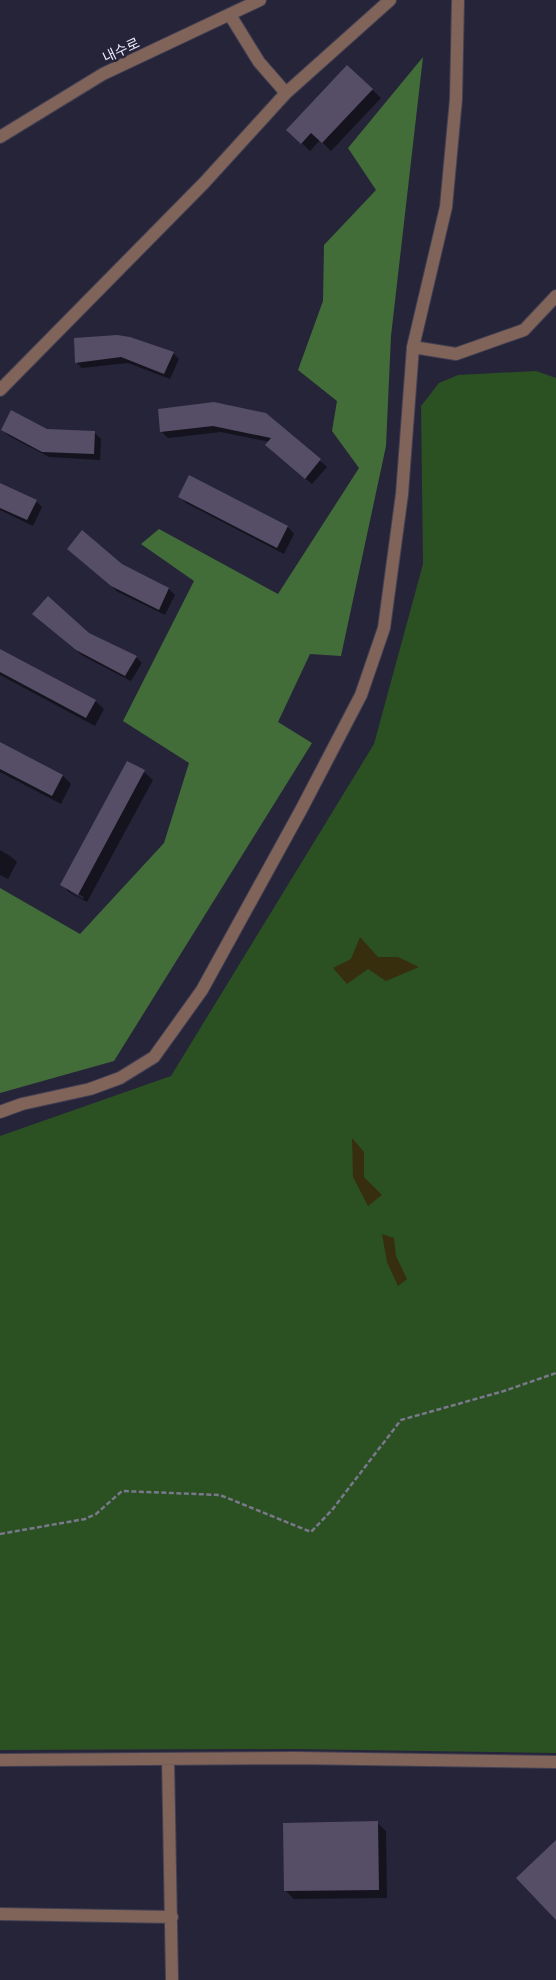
<svg xmlns="http://www.w3.org/2000/svg" width="556" height="1980" viewBox="0 0 556 1980" font-family="Poppins,'Noto Sans KR',sans-serif">
  <style>
    .green { fill: #2b5123 }
    .forest { fill: #426d39 }
    .sand { fill: #362e0d }
    .shadow { fill: #0007; fill-rule: evenodd }
    .building { fill: #564e66 }
    .lines { fill: none; stroke-linecap: round; stroke-linejoin: round }
    .minor-casing { stroke: #424054; stroke-width: 14 }
    .path { stroke: #7a788b; stroke-width: 2.5; stroke-dasharray: 5 2.5; stroke-linecap: butt }
    .minor { stroke: #806359; stroke-width: 12 }
    .labels { text-anchor: middle; dominant-baseline: central; stroke-width: 5; stroke-linejoin: round; paint-order: stroke }
    .street-label { font-size: 14px; fill: #eeedfc; stroke: #262439 }
  </style>
  <rect width="100%" height="100%" fill="#262439"/>
  <path class="green" d="M 536,371 L 556,378 L 556,1753 L 292,1749 L 0,1750 L 0,1136 L 171,1076 L 374,744 L 423,564 L 421,406 L 439,383 L 458,375 Z"/>
  <path class="forest" d="M 423,57 L 391,336 L 386,446 L 341,656 L 310,654 L 278,722 L 312,743 L 114,1061 L 0,1093 L 0,888 L 80,934 L 164,843 L 189,763 L 123,721 L 194,581 L 141,544 L 159,529 L 278,594 L 359,468 L 332,431 L 337,401 L 298,370 L 323,301 L 324,245 L 376,190 L 348,148 Z"/>
  <path class="sand" d="M 360,937 L 378,957 L 398,957 L 419,967 L 386,981 L 368,969 L 347,984 L 333,968 L 351,959 Z
    M 352,1138 L 364,1152 L 364,1177 L 382,1195 L 368,1206 L 353,1177 Z
    M 382,1234 L 394,1238 L 396,1256 L 407,1279 L 398,1286 L 387,1262 Z"/>
  <path class="shadow" d="M 348,67 L 381,98 L 331,151 L 320,140 L 310,151 L 288,130 Z
    M 75,339 L 173,353 L 179,359 L 170,379 L 128,363 L 82,368 L 76,362 Z
    M 266,414 L 327,467 L 312,484 L 273,452 L 270,442 L 221,432 L 168,438 L 162,432 Z
    M 2,429 L 94,432 L 101,439 L 100,460 L 49,457 L 9,436 Z
    M 190,476 L 288,527 L 294,534 L 284,554 L 186,503 L 180,497 Z
    M 0,484 L 36,501 L 42,507 L 33,526 L 0,510 Z
    M 75,555 L 122,565 L 169,589 L 175,595 L 165,615 L 118,592 Z
    M 40,620 L 88,634 L 136,657 L 142,663 L 131,681 L 83,656 Z
    M 0,650 L 95,701 L 104,709 L 95,726 L 0,675 Z
    M 0,743 L 63,776 L 71,784 L 61,804 L 0,772 Z
    M 127,762 L 144,772 L 153,780 L 87,902 L 70,893 L 62,885 ZM 70,889 L 84,897 L 83,899 L 70,892 Z
    M 0,850 L 10,856 L 17,862 L 8,879 L 0,875 Z
    M 377,1823 L 386,1831 L 387,1898 L 294,1899 L 286,1891 Z"/>
  <path class="building" d="M 347,65 L 373,89 L 322,143 L 311,133 L 301,144 L 286,130 Z
    M 117,335 L 130,337 L 174,352 L 164,374 L 121,357 L 75,363 L 74,338 Z
    M 214,402 L 266,413 L 321,459 L 305,479 L 265,445 L 271,438 L 213,426 L 160,432 L 158,409 Z
    M 11,410 L 47,429 L 95,431 L 94,454 L 42,452 L 1,430 Z
    M 189,475 L 288,526 L 277,548 L 178,497 Z
    M 0,483 L 37,500 L 27,520 L 0,508 Z
    M 82,530 L 122,564 L 169,588 L 159,610 L 111,586 L 67,549 Z
    M 48,596 L 89,633 L 137,656 L 125,676 L 76,650 L 32,614 Z
    M 0,649 L 96,700 L 86,718 L 0,672 Z
    M 0,742 L 63,775 L 52,796 L 0,769 Z
    M 127,761 L 145,770 L 78,895 L 60,885 Z
    M 378,1821 L 379,1890 L 284,1891 L 283,1823 Z
    M 556,1840 L 556,1920 L 516,1878 Z"/>
  <g class="lines">
    <g class="minor-casing">
      <path id="minor" d="M 230,15 L 259,62 L 286,93
        M 0,137 L 103,74 L 260,0
        M 413,347 L 446,207 L 456,99 L 458,0
        M 0,390 L 204,183 L 286,93 L 390,0
        M 0,1112 L 22,1104 L 90,1089 L 120,1078 L 154,1057 L 202,990 L 301,810 L 361,695 L 384,628 L 402,494 L 413,347 L 456,354 L 524,330 L 556,296
        M 168,1759 L 172,1980
        M 0,1760 L 296,1758 L 556,1762
        M 0,1914 L 172,1917"/>
    </g>
    <path class="path" d="M 0,1534 L 85,1519 L 96,1514 L 122,1491 L 220,1495 L 311,1532 L 332,1510 L 401,1420 L 504,1391 L 556,1373"/>
    <use href="#minor" class="minor"/>
  </g>
  <g class="labels">
    <g class="street-label">
      <text transform="translate(121 50) rotate(-25)">내수로</text>
    </g>
  </g>
</svg>
